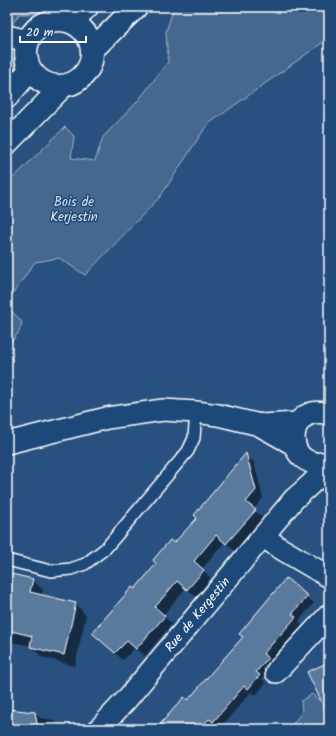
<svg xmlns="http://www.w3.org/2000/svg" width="336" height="736" viewBox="0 0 336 736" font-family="Kalam,sans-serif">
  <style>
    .green { fill: #446890; stroke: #a2b4c8 }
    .shadow { fill: #0007 }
    .building { fill: #5a7a9d; stroke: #fff }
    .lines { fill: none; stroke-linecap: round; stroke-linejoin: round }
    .lane-casing { stroke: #fff; stroke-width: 14 }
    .street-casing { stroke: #fff; stroke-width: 24 }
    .secondary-casing { stroke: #fff; stroke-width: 25 }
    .primary-casing { stroke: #fff; stroke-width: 25 }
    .lane { stroke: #1f4a7a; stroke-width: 11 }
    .street { stroke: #1f4a7a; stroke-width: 21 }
    .secondary { stroke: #1f4a7a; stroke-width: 22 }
    .primary { stroke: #1f4a7a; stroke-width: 22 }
    .labels { text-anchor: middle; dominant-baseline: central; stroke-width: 3; stroke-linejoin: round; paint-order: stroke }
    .park-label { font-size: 13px; fill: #dae1e9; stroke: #1f4a7a }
    .street-label { font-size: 13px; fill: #fff; stroke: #1f4a7a }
  </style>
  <rect width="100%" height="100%" fill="#28517f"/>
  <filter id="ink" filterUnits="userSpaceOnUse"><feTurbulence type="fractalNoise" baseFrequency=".025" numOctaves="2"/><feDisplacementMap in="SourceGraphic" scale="8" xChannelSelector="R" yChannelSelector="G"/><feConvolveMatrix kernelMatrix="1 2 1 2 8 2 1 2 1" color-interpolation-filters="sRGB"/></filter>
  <g filter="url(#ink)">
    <path class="green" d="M 7,7 L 66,7 L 59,14 L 19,14 L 7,33 Z
      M 174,7 L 329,7 L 329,38 L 207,125 L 160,197 L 85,275 L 59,258 L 35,262 L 7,302 L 7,184 L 65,127 L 74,136 L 71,158 L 95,161 L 103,137 L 137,102 L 168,62 L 166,32 Z
      M 7,52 L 14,60 L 15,79 L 7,90 Z
      M 7,306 L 22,322 L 19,332 L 7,347 Z
      M 312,694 L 323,704 L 327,729 L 289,729 L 302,712 L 301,701 Z"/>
    <path class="shadow" d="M 246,455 L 254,462 L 263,498 L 254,509 L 263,519 L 235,551 L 225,542 L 202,569 L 211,578 L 196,597 L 186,588 L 163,615 L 172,624 L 145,656 L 135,648 L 123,660 L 93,633 L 135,590 L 174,544 L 198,518 Z
      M 7,574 L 33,580 L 43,590 L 42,596 L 76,604 L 86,615 L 75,666 L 42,657 L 31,646 L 7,641 Z
      M 307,597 L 314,603 L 299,621 L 302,625 L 270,661 L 274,665 L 262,679 L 266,683 L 256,695 L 251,692 L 220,728 L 216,725 L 213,729 L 157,729 Z
      M 7,710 L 35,713 L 40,718 L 53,720 L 60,727 L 60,729 L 7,729 Z"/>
    <path class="building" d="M 246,453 L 256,490 L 246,502 L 256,510 L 226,544 L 216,535 L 194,561 L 204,570 L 187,590 L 177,581 L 155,607 L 165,616 L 136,649 L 127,641 L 115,653 L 92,633 L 132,587 L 135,589 L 156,564 L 153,560 L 170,540 L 174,543 L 197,518 L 194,515 Z
      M 7,573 L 33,579 L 30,592 L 76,603 L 64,655 L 30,647 L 32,636 L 7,630 Z
      M 286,578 L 308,596 L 292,614 L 296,617 L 263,654 L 268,658 L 256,672 L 260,675 L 248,689 L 244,686 L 213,722 L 209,719 L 200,729 L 156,729 L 184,697 L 188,700 L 211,673 L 243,637 L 239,634 Z
      M 329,662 L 329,717 L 307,672 Z
      M 7,709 L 35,712 L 38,729 L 7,729 Z"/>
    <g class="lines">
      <g class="lane-casing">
        <path id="lane" d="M 7,560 L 51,571 L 71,569 L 85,564 L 106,548 L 188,451 L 194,438 L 196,412"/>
      </g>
      <g class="street-casing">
        <g id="street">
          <path d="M 7,36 L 28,41"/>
          <path d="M 329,414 C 283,401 282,474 329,462"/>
          <path d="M 7,443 L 107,418 L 163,410 L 196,412 L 218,415 L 260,425 L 298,423"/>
          <path d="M 263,536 L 278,547 L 329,577"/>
          <path d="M 276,672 L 329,615"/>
          <path id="s1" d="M 99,729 L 127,699 L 294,499 C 305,489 321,478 325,463"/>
        </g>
      </g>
      <g class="secondary-casing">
        <path id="secondary" d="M 260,425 L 294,444"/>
      </g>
      <g class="primary-casing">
        <path id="primary" d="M26 53a33 33 0 1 1 66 0a33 33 0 1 1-66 0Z
          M 71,22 L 87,7
          M 92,50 L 136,7
          M 7,97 L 30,70
          M 7,143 L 62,87"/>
      </g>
      <use href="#lane" class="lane"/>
      <use href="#street" class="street"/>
      <use href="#secondary" class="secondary"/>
      <use href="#primary" class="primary"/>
    </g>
  </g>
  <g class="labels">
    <g class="park-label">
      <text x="74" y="202">Bois de<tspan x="74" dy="15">Kerjestin</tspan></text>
    </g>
    <g class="street-label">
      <text stroke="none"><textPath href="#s1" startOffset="151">Rue de Kergestin</textPath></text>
    </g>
  </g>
  <rect width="336" height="736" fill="none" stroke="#1f4a7a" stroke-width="24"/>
  <rect x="12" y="12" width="312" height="712" fill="none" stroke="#fff" stroke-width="1.5" filter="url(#ink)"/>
  <path d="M20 36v6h66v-6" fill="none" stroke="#ffffff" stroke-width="2"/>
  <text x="26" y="36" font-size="12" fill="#ffffff" stroke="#1f4a7a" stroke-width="3" paint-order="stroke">20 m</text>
</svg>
